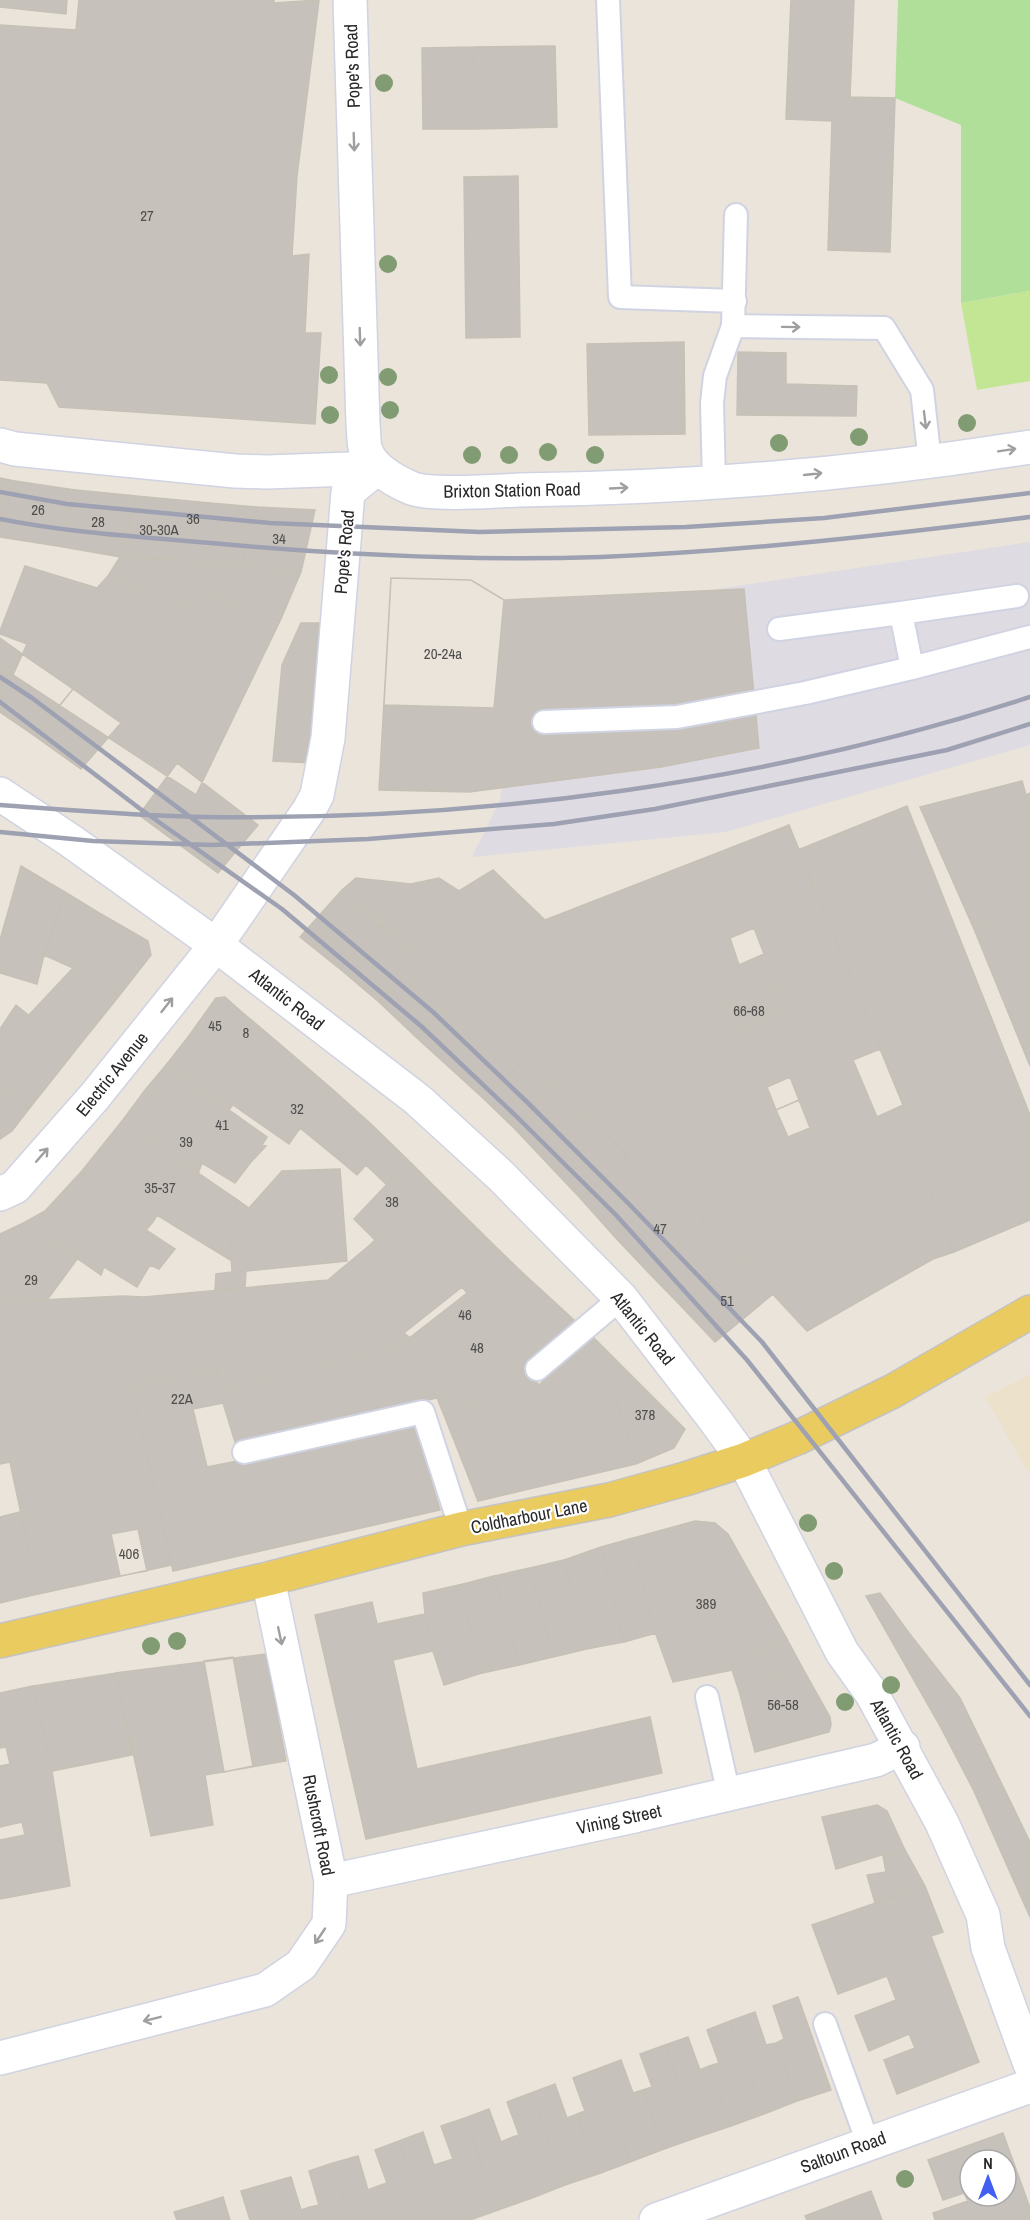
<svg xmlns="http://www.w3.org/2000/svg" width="1030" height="2220" viewBox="0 0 1030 2220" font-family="'Archivo Narrow',sans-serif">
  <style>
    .industrial { fill: #dedbe3 }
    .education { fill: #ece1cb }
    .green { fill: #b0df99 }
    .pitch { fill: #c3e695 }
    .building { fill: #c6c1bb; stroke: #c6c0b5; stroke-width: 1.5; fill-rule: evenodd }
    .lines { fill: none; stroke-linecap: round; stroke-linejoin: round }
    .service-casing { stroke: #d0d3e1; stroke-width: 26 }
    .pedestrian-casing { stroke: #d0d3e1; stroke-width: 36 }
    .minor-casing { stroke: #d0d3e1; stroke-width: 36 }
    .secondary-casing { stroke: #d0d3e1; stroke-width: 36 }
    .primary-casing { stroke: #c3c3c3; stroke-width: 36 }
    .service { stroke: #fff; stroke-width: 22 }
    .pedestrian { stroke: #fff; stroke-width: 33 }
    .minor { stroke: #fff; stroke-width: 33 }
    .secondary { stroke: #fff; stroke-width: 33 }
    .primary { stroke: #eacb60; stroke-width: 33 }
    .rail { stroke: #9ea1b2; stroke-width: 4.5 }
    .tree { fill: #819c72 }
    .oneway { stroke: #9f9f9f }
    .labels { text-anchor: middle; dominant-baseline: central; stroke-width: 4.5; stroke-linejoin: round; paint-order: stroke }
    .number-label { font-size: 15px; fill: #504f4e }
    .street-label { font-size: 18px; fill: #292929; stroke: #fff }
  </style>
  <rect width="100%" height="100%" fill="#ebe4db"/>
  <path class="industrial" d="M 1030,542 L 1030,745 L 725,832 L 472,857 L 500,800 L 524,618 Z"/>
  <path class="education" d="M 1030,1375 L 1030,1476 L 985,1397 Z"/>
  <path class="green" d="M 898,0 L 1030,0 L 1030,291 L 961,303 L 961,125 L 895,98 Z"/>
  <path class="pitch" d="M 1030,291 L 1030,381 L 977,390 L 961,303 Z"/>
  <path class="building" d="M 0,0 L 67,0 L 66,14 L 0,7 Z
    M 79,0 L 274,0 L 274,3 L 319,0 L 297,176 L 292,256 L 309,254 L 305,333 L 321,333 L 315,424 L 59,407 L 47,383 L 0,380 L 0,25 L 76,30 Z
    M 791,0 L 854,0 L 850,97 L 895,98 L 890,252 L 828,250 L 832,121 L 786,119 Z
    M 555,46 L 557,127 L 475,129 L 474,47 Z
    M 474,47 L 475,129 L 423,129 L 422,48 Z
    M 518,176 L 520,337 L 466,338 L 464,177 Z
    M 684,342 L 685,434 L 589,435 L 587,344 Z
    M 738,352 L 786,353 L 786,384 L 857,386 L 856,416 L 737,415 Z
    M 0,478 L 15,481 L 0,528 Z
    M 15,481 L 76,490 L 57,546 L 0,537 L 0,528 Z
    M 76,490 L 136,496 L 120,557 L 57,546 Z
    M 136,496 L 199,502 L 182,560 L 120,557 Z
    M 199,502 L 257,507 L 241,566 L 182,560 Z
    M 257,507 L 315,510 L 301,572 L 241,566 Z
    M 120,557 L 182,560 L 301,572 L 280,621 L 204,592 L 197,610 L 108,576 Z
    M 25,566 L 97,588 L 108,576 L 197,610 L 204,592 L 280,621 L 196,795 L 13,675 L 27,644 L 0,634 L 0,631 Z
    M 391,578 L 471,580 L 504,600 L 744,589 L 759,748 L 661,767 L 469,792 L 379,790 Z
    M 391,578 L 471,580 L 504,600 L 494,708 L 384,705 Z
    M 301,623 L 323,623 L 312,763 L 273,761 L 282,665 Z
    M 0,638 L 22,654 L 0,686 Z
    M 22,654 L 73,689 L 35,736 L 0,712 L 0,686 Z
    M 73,689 L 121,723 L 81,769 L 35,736 Z
    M 177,763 L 258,825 L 218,873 L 139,815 Z
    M 1022,781 L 1026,795 L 1030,793 L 1030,905 L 974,929 L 920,807 Z
    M 907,806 L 1030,1115 L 1030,1220 L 954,1252 L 930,1194 L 936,1191 L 927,1162 L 798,850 Z
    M 789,825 L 927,1162 L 936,1191 L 930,1194 L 954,1252 L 933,1259 L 807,1331 L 646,1158 L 636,1165 L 527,1057 L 484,1099 L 417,1038 L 459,993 L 342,890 L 356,878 L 411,884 L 439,878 L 459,891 L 493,870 L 545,920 Z
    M 21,866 L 65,892 L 44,955 L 37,984 L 0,973 L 0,940 Z
    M 342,890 L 382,923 L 340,969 L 300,937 Z
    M 65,892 L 101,914 L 73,968 L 44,955 Z
    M 1030,905 L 1030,1066 L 974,929 Z
    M 101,914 L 148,941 L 151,955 L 119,996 L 73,968 Z
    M 382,923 L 419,957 L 379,1002 L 340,969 Z
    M 754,928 L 764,954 L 739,965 L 730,938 Z
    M 419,957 L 459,993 L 417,1038 L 379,1002 Z
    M 73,968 L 119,996 L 74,1052 L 29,1015 Z
    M 779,984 L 788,1008 L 741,1028 L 724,1034 L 710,1012 Z
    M 779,984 L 788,1008 L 741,1028 L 733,1003 Z
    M 225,997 L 243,1013 L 210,1053 L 188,1037 L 216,998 Z
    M 733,1003 L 741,1028 L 724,1034 L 710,1012 Z
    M 16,1005 L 74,1052 L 29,1109 L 0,1086 L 0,1029 Z
    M 243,1013 L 288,1051 L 255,1087 L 210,1053 Z
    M 188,1037 L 255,1087 L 300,1128 L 289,1144 L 233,1105 L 228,1111 L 166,1065 Z
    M 880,1049 L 903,1105 L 877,1117 L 853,1060 Z
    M 288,1051 L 331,1088 L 300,1128 L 255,1087 Z
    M 527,1057 L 556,1085 L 514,1128 L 484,1099 Z
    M 166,1065 L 267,1137 L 262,1145 L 266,1146 L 251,1162 L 145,1090 Z
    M 790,1077 L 799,1100 L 776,1110 L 767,1087 Z
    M 556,1085 L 628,1157 L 581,1199 L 514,1128 Z
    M 0,1086 L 29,1109 L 12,1131 L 0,1139 Z
    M 331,1088 L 371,1124 L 338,1159 L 300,1128 Z
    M 145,1090 L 251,1162 L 235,1183 L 202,1163 L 198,1174 L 122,1121 Z
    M 799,1100 L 810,1128 L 788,1137 L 776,1110 Z
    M 122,1121 L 239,1201 L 229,1215 L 232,1261 L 157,1215 L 153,1222 L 81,1172 Z
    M 371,1124 L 409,1161 L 387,1185 L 366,1165 L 357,1175 L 338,1159 Z
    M 628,1157 L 636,1165 L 646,1158 L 672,1186 L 614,1236 L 581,1199 Z
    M 409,1161 L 431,1183 L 375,1240 L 354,1219 Z
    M 340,1169 L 347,1261 L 246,1271 L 245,1288 L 215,1290 L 216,1274 L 232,1272 L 229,1215 L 239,1201 L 249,1208 L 282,1171 Z
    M 81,1172 L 153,1222 L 146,1230 L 175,1249 L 159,1269 L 150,1265 L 137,1287 L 104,1267 L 101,1275 L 25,1222 L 45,1211 Z
    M 431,1183 L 500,1251 L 462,1287 L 404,1333 L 409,1337 L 398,1347 L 220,1392 L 216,1368 L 154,1381 L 132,1387 L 172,1565 L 38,1594 L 10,1462 L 0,1464 L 0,1302 L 123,1296 L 144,1297 L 328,1280 L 371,1244 Z
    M 672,1186 L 705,1221 L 647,1271 L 614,1236 Z
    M 705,1221 L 738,1256 L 681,1306 L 647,1271 Z
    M 25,1222 L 78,1258 L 47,1300 L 0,1302 L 0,1234 Z
    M 500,1251 L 526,1276 L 471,1335 L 417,1372 L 398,1347 L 467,1293 L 462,1287 Z
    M 738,1256 L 773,1294 L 715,1342 L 681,1306 Z
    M 526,1276 L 548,1296 L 489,1360 L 437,1398 L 417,1372 L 471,1335 Z
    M 548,1296 L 574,1320 L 526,1370 L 446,1420 L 437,1398 L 489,1360 Z
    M 592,1336 L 685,1429 L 674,1448 L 636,1464 L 616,1398 L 573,1353 Z
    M 398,1347 L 437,1398 L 235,1442 L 223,1403 L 193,1409 L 207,1467 L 415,1426 L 440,1510 L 173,1571 L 132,1387 L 154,1381 L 216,1368 L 220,1392 Z
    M 573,1353 L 616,1398 L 636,1464 L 478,1501 L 446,1420 L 526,1370 L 539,1385 Z
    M 20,1512 L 38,1594 L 0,1603 L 0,1517 Z
    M 695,1521 L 715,1523 L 728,1534 L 787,1639 L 733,1663 L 732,1670 L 673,1682 L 650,1618 L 633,1538 Z
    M 138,1529 L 147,1571 L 120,1576 L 111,1534 Z
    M 633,1538 L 650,1618 L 656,1633 L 624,1642 L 601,1547 Z
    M 601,1547 L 624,1642 L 587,1649 L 580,1615 L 564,1560 Z
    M 564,1560 L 580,1615 L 587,1649 L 553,1657 L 530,1568 Z
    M 530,1568 L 553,1657 L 519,1665 L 494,1576 Z
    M 494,1576 L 519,1665 L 482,1673 L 459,1585 Z
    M 459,1585 L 482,1673 L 444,1685 L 433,1651 L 425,1614 L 423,1593 Z
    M 880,1593 L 909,1633 L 960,1698 L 1030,1842 L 1030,1917 L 973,1789 L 940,1726 L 866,1596 Z
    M 372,1602 L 377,1624 L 425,1614 L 433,1651 L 393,1660 L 417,1769 L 650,1717 L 662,1773 L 366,1839 L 315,1615 Z
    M 787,1639 L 802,1667 L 739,1691 L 732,1670 L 733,1663 Z
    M 266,1654 L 286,1761 L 205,1775 L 213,1825 L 151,1836 L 116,1673 Z
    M 233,1657 L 253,1766 L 224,1772 L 204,1661 Z
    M 802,1667 L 830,1717 L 831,1725 L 829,1732 L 755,1752 L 739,1691 Z
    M 116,1673 L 132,1755 L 52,1771 L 33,1686 Z
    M 33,1686 L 52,1771 L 70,1886 L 0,1899 L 0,1840 L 25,1835 L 22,1822 L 0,1827 L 0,1766 L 10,1764 L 6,1747 L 0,1748 L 0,1693 Z
    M 877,1805 L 887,1811 L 904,1848 L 836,1869 L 822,1817 Z
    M 904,1848 L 925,1886 L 875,1903 L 867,1875 L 886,1872 L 883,1856 Z
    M 925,1886 L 943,1932 L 931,1936 L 979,2062 L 897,2094 L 884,2060 L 915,2048 L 909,2034 L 869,2051 L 855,2016 L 896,2000 L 887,1976 L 838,1994 L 812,1925 Z
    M 798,1997 L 831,2090 L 797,2101 L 776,2043 L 784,2039 L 773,2006 Z
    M 755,2012 L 766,2045 L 776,2043 L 797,2101 L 764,2114 L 730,2021 Z
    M 730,2021 L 764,2114 L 731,2126 L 709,2066 L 719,2063 L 707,2030 Z
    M 688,2037 L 700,2070 L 709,2066 L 731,2126 L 698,2137 L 665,2045 Z
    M 665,2045 L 698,2137 L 664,2149 L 643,2090 L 652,2087 L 640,2054 Z
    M 621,2060 L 633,2093 L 643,2090 L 664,2149 L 630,2162 L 597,2069 Z
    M 597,2069 L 630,2162 L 598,2174 L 577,2114 L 585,2111 L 573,2078 Z
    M 555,2084 L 567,2118 L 577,2114 L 598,2174 L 565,2185 L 531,2093 Z
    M 531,2093 L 565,2185 L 532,2198 L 510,2138 L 519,2135 L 507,2102 Z
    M 489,2109 L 501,2142 L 510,2138 L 532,2198 L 498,2210 L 465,2118 Z
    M 465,2118 L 498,2210 L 470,2220 L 465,2220 L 444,2162 L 453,2159 L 441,2126 Z
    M 423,2132 L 434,2165 L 444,2162 L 465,2220 L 427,2220 L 399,2141 Z
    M 1003,2133 L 1030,2208 L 1030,2220 L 935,2220 L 933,2213 L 968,2201 L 964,2193 L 943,2200 L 928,2160 ZM 970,2160 L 1006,2160 L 1006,2196 L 970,2196 Z
    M 399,2141 L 427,2220 L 389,2220 L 378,2186 L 387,2183 L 375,2150 Z
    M 358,2156 L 368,2190 L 378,2186 L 389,2220 L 350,2220 L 333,2163 Z
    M 333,2163 L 350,2220 L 314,2220 L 310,2207 L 319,2205 L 309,2171 Z
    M 291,2177 L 301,2210 L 310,2207 L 314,2220 L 277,2220 L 266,2184 Z
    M 266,2184 L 277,2220 L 250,2220 L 241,2191 Z
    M 871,2191 L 882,2220 L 845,2220 L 839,2203 Z
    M 223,2197 L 230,2220 L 203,2220 L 198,2205 Z
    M 839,2203 L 845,2220 L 807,2220 L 805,2216 Z
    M 198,2205 L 203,2220 L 177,2220 L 174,2212 Z"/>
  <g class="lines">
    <g class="service-casing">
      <path id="service" d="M 608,0 L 620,297 L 735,301
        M 733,326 L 884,328 L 922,390 L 930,462
        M 714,482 L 712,403 L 715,376 L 733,326 L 736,215
        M 901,613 L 1017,596
        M 779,629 L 901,613 L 912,668
        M 544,722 L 677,717 L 805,693 L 912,668 L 1030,637
        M 537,1369 L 621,1298
        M 244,1452 L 423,1412 L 461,1529
        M 707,1697 L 729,1795
        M 825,2024 L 868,2143"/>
    </g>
    <g class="pedestrian-casing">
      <path id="pedestrian" d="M 0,445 L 15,449 L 235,471 L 267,472 L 377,468
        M 0,1194 L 15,1187 L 95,1096 L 216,945 L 309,810 L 317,795 L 328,738 L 348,492 L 377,468
        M 331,1881 L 634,1816"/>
    </g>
    <g class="minor-casing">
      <path id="minor" d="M 350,0 L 363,424 C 364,432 363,443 366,451 C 373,469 395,481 411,488 C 430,496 496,491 519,490 C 690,488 861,474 1030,447
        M 744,1460 L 842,1652 L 872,1694 L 942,1823 L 983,1915 L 988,1948 L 1030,2064
        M 634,1816 L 876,1760 L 903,1747
        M 0,2058 L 265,1990 L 301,1965 L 329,1924 L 331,1881 L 268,1579
        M 656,2220 L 1030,2086"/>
    </g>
    <g class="secondary-casing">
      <path id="secondary" d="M 0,794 L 71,841 L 216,945 L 418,1100 L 501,1176 L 621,1298 L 715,1420 L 744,1460"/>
    </g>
    <g class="primary-casing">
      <path id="primary" d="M 0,1641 L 268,1579 L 461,1529 L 609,1500 L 685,1479 L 744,1460 L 797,1438 L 893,1391 L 1030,1312"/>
    </g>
    <use href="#service" class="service"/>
    <use href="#pedestrian" class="pedestrian"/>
    <use href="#minor" class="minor"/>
    <use href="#secondary" class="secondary"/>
    <use href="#primary" class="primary"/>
    <path class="rail" d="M 0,492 L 67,504 L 270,523 L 480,532 L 686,527 L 824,518 L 1030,493
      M 0,519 C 70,533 141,537 211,543 C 341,555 471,561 601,557 C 744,551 887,535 1030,517
      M 0,677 L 32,698 L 294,895 L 433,1012 L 527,1102 L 629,1204 L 762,1342 L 1030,1685
      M 0,702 L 139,808 L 282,909 L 421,1026 L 515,1115 L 616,1215 L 747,1360 L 1030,1716
      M 0,805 C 68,810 136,816 204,817 C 483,821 765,783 1030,697
      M 0,832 L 93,841 L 212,845 L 368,839 L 554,824 L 655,809 L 947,750 L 1030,724"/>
  </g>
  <g class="tree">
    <circle cx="384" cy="83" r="9"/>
    <circle cx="388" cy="264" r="9"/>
    <circle cx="329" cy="375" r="9"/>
    <circle cx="388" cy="377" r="9"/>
    <circle cx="390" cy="410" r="9"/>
    <circle cx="330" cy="415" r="9"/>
    <circle cx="967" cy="423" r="9"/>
    <circle cx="859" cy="437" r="9"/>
    <circle cx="779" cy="443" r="9"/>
    <circle cx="548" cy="452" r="9"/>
    <circle cx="472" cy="455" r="9"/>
    <circle cx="509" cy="455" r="9"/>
    <circle cx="595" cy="455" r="9"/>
    <circle cx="808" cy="1523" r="9"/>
    <circle cx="834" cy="1571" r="9"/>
    <circle cx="177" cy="1641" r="9"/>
    <circle cx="151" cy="1646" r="9"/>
    <circle cx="891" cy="1685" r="9"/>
    <circle cx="845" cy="1702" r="9"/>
    <circle cx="905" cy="2179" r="9"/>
  </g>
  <defs><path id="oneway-shaft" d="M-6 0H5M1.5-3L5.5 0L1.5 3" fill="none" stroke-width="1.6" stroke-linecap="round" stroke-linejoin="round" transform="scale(1.5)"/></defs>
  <g class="oneway">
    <use href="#oneway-shaft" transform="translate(354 142) rotate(88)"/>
    <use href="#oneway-shaft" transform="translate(791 327) rotate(1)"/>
    <use href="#oneway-shaft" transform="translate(360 337) rotate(88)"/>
    <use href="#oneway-shaft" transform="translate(925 420) rotate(83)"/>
    <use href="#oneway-shaft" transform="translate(1007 450) rotate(-9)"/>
    <use href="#oneway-shaft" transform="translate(813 474) rotate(-6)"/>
    <use href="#oneway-shaft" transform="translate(619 488) rotate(-3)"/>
    <use href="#oneway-shaft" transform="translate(167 1005) rotate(-52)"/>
    <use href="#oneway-shaft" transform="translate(42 1155) rotate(-49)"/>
    <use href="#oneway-shaft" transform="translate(280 1636) rotate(78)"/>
    <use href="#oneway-shaft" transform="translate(320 1936) rotate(124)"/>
    <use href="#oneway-shaft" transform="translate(152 2019) rotate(166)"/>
  </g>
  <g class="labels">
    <g class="number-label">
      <text x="147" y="215">27</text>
      <text x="38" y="509">26</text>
      <text x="193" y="518">36</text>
      <text x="98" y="521">28</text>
      <text x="159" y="529">30-30A</text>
      <text x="279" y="538">34</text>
      <text x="443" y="653">20-24a</text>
      <text x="749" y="1010">66-68</text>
      <text x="215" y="1025">45</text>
      <text x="246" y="1032">8</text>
      <text x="297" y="1108">32</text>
      <text x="222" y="1124">41</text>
      <text x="186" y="1141">39</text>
      <text x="160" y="1187">35-37</text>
      <text x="392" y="1201">38</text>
      <text x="660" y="1228">47</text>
      <text x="31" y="1279">29</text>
      <text x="727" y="1300">51</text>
      <text x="465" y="1314">46</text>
      <text x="477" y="1347">48</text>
      <text x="182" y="1398">22A</text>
      <text x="645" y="1414">378</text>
      <text x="129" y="1553">406</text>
      <text x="706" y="1603">389</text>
      <text x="783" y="1704">56-58</text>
    </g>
    <g class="street-label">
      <text transform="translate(352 66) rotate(-92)">Pope's Road</text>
      <text transform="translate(512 490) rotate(-1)">Brixton Station Road</text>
      <text transform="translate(344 552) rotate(-85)">Pope's Road</text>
      <text transform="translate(287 999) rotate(38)">Atlantic Road</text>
      <text transform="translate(112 1074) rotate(-51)">Electric Avenue</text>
      <text transform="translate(643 1328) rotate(51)">Atlantic Road</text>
      <text transform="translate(529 1516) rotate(-11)">Coldharbour Lane</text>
      <text transform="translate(897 1739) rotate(61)">Atlantic Road</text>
      <text transform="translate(619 1819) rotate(-12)">Vining Street</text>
      <text transform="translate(319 1825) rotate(79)">Rushcroft Road</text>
      <text transform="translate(843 2152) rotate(-20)">Saltoun Road</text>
    </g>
  </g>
  <g transform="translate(988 2178)"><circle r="28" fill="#ffffff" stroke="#a9a9a9" stroke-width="1.5"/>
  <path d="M0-4.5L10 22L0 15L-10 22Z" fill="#4160f2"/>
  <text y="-9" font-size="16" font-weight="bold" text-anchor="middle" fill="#292929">N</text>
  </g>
</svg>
